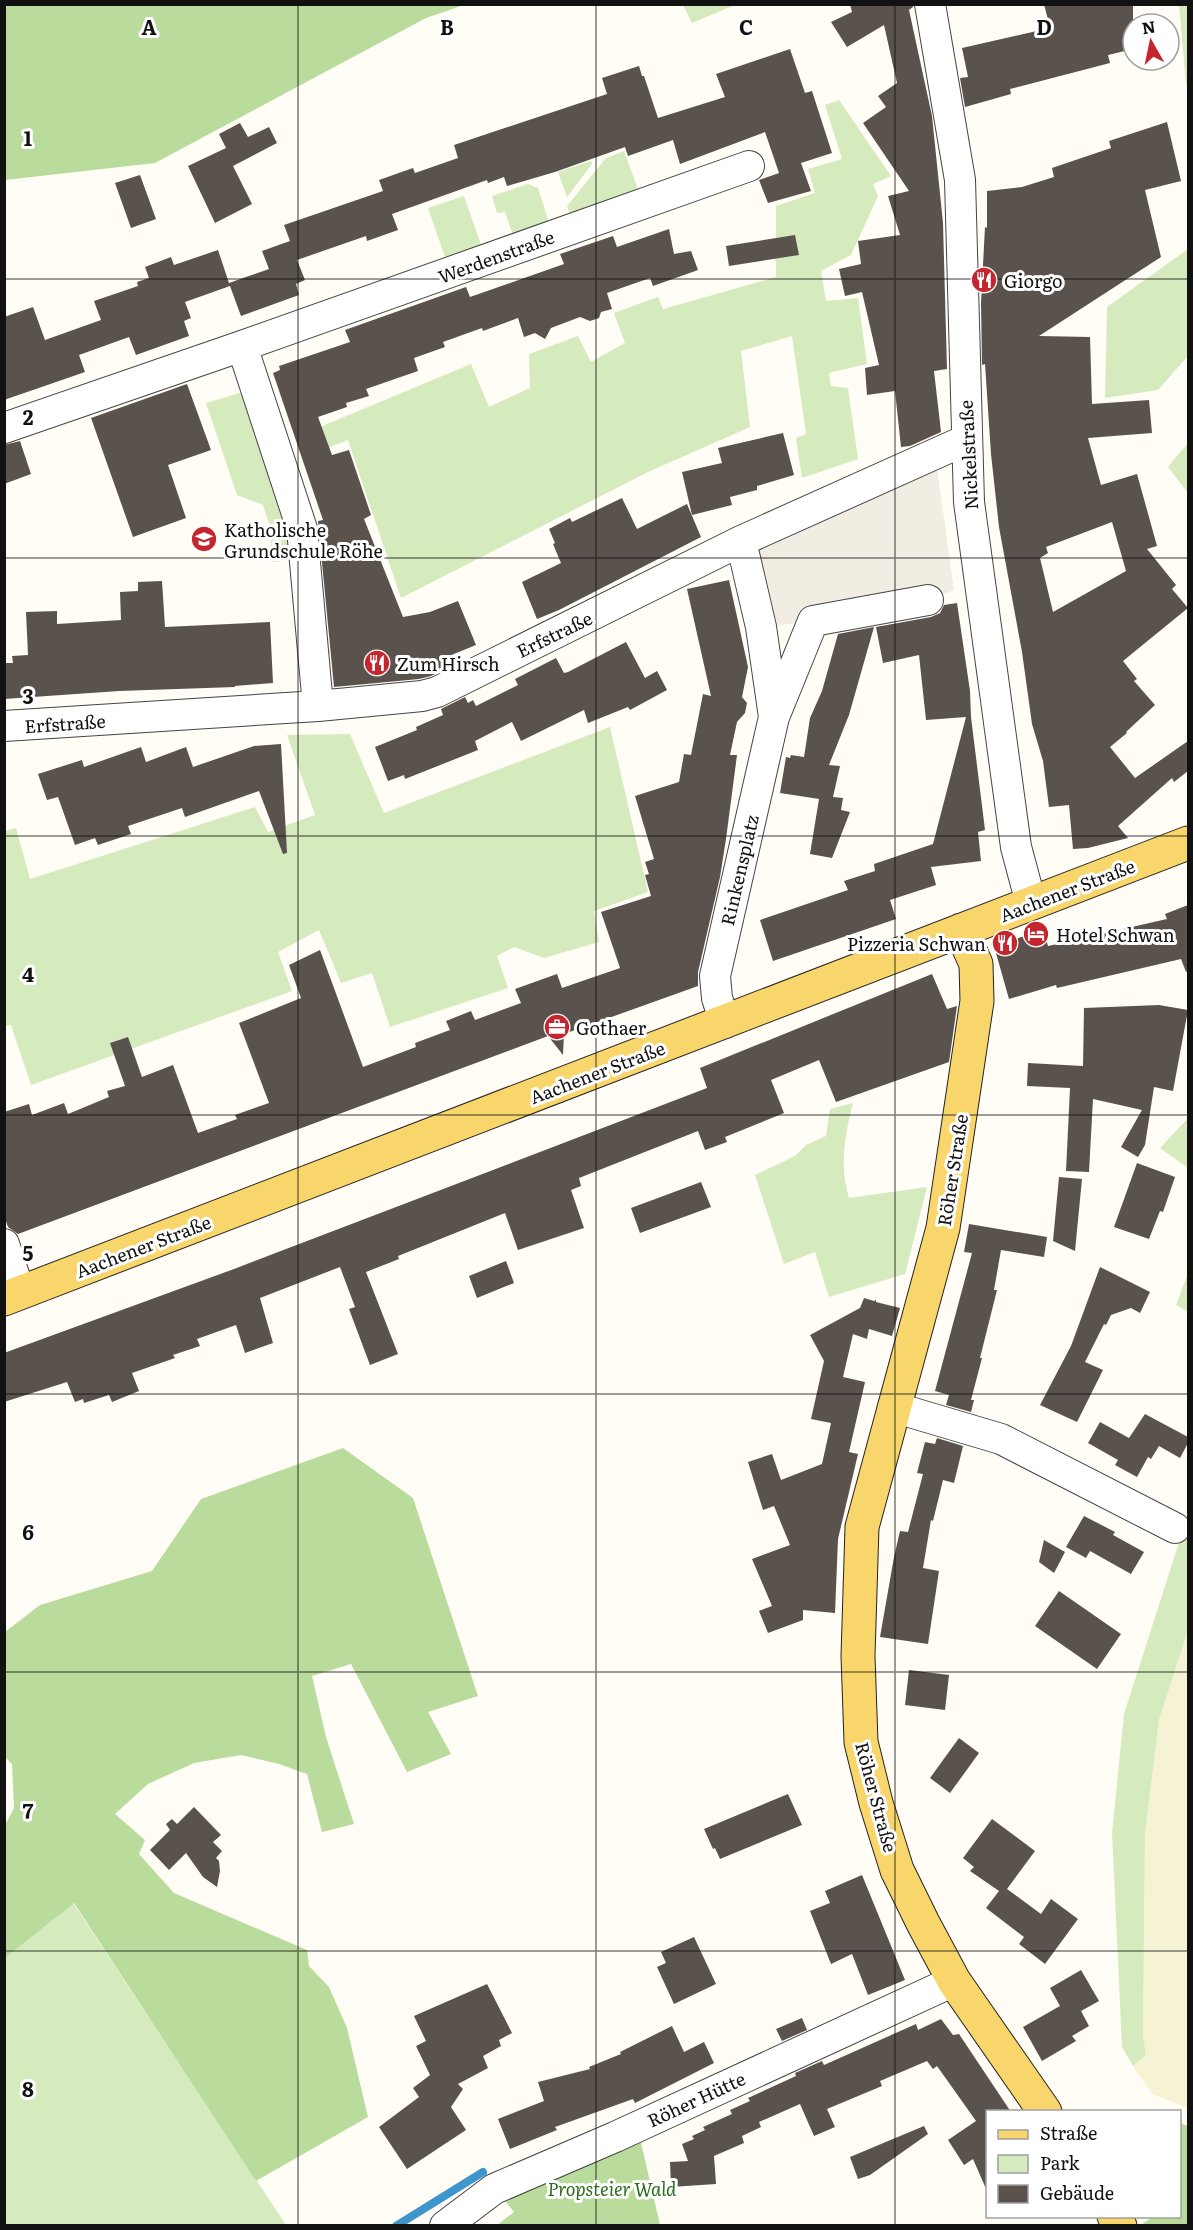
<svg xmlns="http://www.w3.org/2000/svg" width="1193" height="2230" viewBox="0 0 1193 2230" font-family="Literata,serif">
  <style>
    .farmland { fill: #f6f3d4 }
    .green { fill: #d5ebbd }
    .forest { fill: #b9dc9c }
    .plaza { fill: #f1ede2 }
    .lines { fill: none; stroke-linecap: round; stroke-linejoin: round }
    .stream { stroke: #3f96cf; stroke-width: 8 }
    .building { fill: #5a524d; fill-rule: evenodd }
    .minor-casing { stroke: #444; stroke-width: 32 }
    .major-casing { stroke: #222; stroke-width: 35 }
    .minor { stroke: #fff; stroke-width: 30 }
    .major { stroke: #f9d66b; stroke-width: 33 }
    .grid { fill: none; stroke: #111; stroke-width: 1.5; stroke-opacity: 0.55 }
    .labels { text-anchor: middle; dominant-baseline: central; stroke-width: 6; stroke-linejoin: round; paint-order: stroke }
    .street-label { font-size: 18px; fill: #111; stroke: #fff }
    .poi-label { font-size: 18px; fill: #111; stroke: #fff; text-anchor: start }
    .park-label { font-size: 18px; font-style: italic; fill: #2f6b1f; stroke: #fff }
    .grid-label { font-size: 20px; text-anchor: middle; font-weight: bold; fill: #111; stroke: #fff; stroke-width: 6; stroke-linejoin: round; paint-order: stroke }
  </style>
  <rect width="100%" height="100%" fill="#fffdf5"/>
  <path class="farmland" d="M 1188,1630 L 1188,2108 L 1152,2094 L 1133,2066 L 1146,2055 L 1143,2035 L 1145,1833 L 1159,1720 Z"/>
  <path class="green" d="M 683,5 L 735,5 L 692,23 Z
    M 1179,5 L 1188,5 L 1188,93 L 1186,83 Z
    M 839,100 L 891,176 L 873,184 L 878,196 L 851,255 L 821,271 L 826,301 L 858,298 L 867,364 L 829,373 L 831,386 L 848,388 L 858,459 L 802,478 L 796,438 L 806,434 L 792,336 L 741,351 L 750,427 L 648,472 L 401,598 L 348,440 L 327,448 L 320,427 L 471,364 L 489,407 L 530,388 L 529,354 L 578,336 L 591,362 L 625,343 L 614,313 L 658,297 L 663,309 L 776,277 L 776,206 L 815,193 L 808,169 L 842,159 L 825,105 Z
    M 624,151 L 639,192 L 571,217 L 567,206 L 606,158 Z
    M 591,161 L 592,164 L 567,197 L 558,172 Z
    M 528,184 L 538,188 L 549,223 L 513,235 L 505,212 L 497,213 L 492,196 Z
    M 464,196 L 482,248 L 446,260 L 428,208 Z
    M 1188,249 L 1188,356 L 1158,390 L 1105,398 L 1107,307 Z
    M 243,392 L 287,523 L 291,560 L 272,562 L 270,527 L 263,505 L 237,495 L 206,403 Z
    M 1188,443 L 1188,493 L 1168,467 Z
    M 610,727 L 648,892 L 594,911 L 599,942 L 544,958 L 514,947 L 497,956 L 508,988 L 390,1027 L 372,973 L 341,983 L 319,930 L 278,952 L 292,991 L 31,1085 L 11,1025 L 5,1026 L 5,831 L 16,828 L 30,879 L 255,807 L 268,832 L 315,815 L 287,735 L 350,734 L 384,813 Z
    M 853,1103 C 845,1133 839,1167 849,1198 L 927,1187 L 905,1274 L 829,1297 L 815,1252 L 784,1264 L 755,1175 L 795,1156 L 806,1145 L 826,1136 L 830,1109 Z
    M 1188,1118 L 1188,1168 L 1160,1148 Z
    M 1188,1273 L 1188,1312 L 1176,1305 Z
    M 1188,1519 L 1188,1630 L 1159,1720 L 1145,1833 L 1143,2035 L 1146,2055 L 1133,2066 L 1122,2047 L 1112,1833 L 1124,1714 L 1182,1533 Z
    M 73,1903 L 286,2225 L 5,2226 L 5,1958 Z"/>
  <path class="forest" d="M 4,5 L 5,4 L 464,5 L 426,18 L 155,163 L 5,180 Z
    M 343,1448 L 413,1498 L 478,1696 L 428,1712 L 451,1754 L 407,1772 L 351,1664 L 312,1676 L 326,1737 L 354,1824 L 322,1832 L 307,1774 L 279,1764 L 241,1755 L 194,1763 L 148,1784 L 115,1814 L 145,1840 L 139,1854 L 174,1893 L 307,1950 L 309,1966 L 329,1987 L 347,2028 L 368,2117 L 256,2181 L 74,1903 L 5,1958 L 5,1825 L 14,1808 L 12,1764 L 5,1757 L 5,1632 L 40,1605 L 152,1571 L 201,1499 Z
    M 1180,2123 L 1188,2126 L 1188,2225 L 1141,2225 L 1152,2217 L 1180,2216 Z
    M 639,2134 L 660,2225 L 496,2226 L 514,2212 L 502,2197 Z"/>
  <path class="plaza" d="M 934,447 L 954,590 L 928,600 L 813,621 L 761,627 L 741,541 Z"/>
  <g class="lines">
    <path class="stream" d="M 396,2226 L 483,2172"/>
  </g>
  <path class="building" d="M 850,4 L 913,4 L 913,7 L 909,10 L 932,116 L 943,223 L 947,369 L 934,371 L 941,432 L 910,446 L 901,447 L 895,391 L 867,395 L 865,368 L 879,365 L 862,292 L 845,296 L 839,269 L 861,264 L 858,241 L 900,235 L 888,196 L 909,191 L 863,123 L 886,107 L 878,96 L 897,83 L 884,25 L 847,47 L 831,22 L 852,12 Z
    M 1044,4 L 1133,4 L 1133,49 L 1108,55 L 1110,63 L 1010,89 L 1011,94 L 965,107 L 960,78 L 968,77 L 962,48 L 1050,28 Z
    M 790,49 L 805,93 L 812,91 L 832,153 L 801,163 L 811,191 L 768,203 L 759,180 L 779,173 L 765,132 L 680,164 L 673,140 L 628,156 L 625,147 L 555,172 L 507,186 L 504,177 L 488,183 L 487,180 L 392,214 L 398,230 L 367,241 L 366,236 L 297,260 L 305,280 L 296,284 L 299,295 L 241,316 L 230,286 L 185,302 L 191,318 L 184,321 L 189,336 L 136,355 L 129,337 L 79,355 L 85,372 L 4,400 L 4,317 L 33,307 L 45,340 L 101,320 L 94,301 L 138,286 L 137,282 L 149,278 L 145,267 L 171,257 L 174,265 L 218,250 L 229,283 L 269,269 L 262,251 L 290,241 L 284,225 L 383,191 L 379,180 L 413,168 L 415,173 L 458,158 L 454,145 L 607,94 L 602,78 L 639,66 L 642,76 L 644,76 L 658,118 L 725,97 L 716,74 Z
    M 1167,122 L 1181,181 L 1145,190 L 1161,257 L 1039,336 L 1090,337 L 1092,404 L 1149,400 L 1152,433 L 1088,438 L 1101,485 L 1137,474 L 1157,546 L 1147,549 L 1176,585 L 1172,589 L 1188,608 L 1123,661 L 1137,679 L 1134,681 L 1155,705 L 1126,732 L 1127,733 L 1110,747 L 1135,778 L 1188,741 L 1188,771 L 1174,782 L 1172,778 L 1118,826 L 1128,838 L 1088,848 L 1073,849 L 1069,805 L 1049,807 L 1043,761 L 1032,724 L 1022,652 L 999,527 L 991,454 L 985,364 L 982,365 L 981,303 L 985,227 L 987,228 L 987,191 L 1022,187 L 1054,177 L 1052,168 L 1111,148 L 1109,141 ZM 1112,522 L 1126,571 L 1053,612 L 1040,558 L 1048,553 L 1046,547 Z
    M 240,123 L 248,137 L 269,127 L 277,143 L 233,166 L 252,204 L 215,223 L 188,166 L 226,148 L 219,134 Z
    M 140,175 L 156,219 L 131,228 L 115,183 Z
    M 669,229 L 674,254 L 691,251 L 698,270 L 653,286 L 650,278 L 607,293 L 612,309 L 601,312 L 599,318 L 590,321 L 580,317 L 551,328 L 545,339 L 535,333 L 524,337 L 518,318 L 483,331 L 482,328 L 443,342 L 445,347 L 414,358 L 418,371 L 366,389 L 369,396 L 346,403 L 347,407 L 318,417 L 332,455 L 349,450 L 371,515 L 364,519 L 403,617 L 430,612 L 458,601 L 476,645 L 449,656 L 452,665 L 431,676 L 419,679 L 334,687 L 318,521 L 323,520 L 273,373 L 280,370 L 279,366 L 350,342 L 345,330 L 466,287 L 470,297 L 564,264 L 560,254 L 613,236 L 617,247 Z
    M 795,235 L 799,255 L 729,266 L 726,246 Z
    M 187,384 L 211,450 L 168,465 L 186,518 L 133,537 L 91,418 Z
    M 783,433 L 794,475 L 757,486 L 757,490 L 730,497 L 732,505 L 692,515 L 682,472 L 722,463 L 718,448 Z
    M 20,441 L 31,474 L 4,484 L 4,445 Z
    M 622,498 L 637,529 L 687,504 L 701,537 L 559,610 L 537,619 L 522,582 L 561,563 L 553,544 L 555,543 L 549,529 L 570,518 L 572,522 Z
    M 729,580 L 748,667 L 742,697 L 747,703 L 745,713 L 737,722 L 730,755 L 737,755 L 726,839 L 720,877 L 698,972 L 698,986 L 564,1034 L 563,1055 L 548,1036 L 18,1234 L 8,1227 L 4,1216 L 4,1112 L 29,1104 L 32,1115 L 64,1103 L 68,1114 L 109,1097 L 107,1091 L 125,1086 L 110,1043 L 128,1037 L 142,1077 L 173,1065 L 198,1133 L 237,1119 L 235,1115 L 269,1103 L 239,1023 L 301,998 L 289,965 L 320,950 L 363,1067 L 416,1047 L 415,1043 L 450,1030 L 446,1021 L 471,1011 L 475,1020 L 521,1003 L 515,989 L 557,974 L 562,988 L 620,968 L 601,912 L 651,896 L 645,875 L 649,874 L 645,862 L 654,859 L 635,796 L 679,782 L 684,754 L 691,755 L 703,694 L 711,696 L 687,589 Z
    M 162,581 L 165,627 L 270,622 L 273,683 L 235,686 L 235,687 L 119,691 L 4,699 L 4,663 L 13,663 L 12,656 L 28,655 L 26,612 L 57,611 L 57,624 L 121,620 L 120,592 L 138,591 L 138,582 Z
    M 957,603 L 970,691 L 971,717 L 985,830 L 978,832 L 981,861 L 931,867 L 936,885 L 890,900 L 896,919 L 773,961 L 760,920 L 848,890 L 844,881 L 875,871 L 874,864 L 933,844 L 966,717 L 926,720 L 919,655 L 883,663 L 876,627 L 931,617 L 940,613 L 944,605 Z
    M 874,627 L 849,715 L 829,765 L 840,766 L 833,797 L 843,798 L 841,810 L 850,812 L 832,858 L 810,854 L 819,799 L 780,793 L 786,757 L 790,758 L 791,755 L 804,757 L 810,718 L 822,691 L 838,634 Z
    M 626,642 L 645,678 L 657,671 L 667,690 L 630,710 L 628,707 L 588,723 L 584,710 L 521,741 L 512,722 L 475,741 L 478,750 L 405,779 L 404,775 L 388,781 L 375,747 L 417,730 L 416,727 L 443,715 L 441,709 L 465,697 L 468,703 L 473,700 L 476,706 L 518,685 L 515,679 L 556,658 L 564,673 L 568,672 Z
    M 281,744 L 287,853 L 283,854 L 259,791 L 185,817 L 182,808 L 128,826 L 131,834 L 98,845 L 95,838 L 75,845 L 58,797 L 47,800 L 38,774 L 82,760 L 84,767 L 141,747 L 146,762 L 186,747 L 193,767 L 254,746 Z
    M 1188,905 L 1188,971 L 1186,972 L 1181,959 L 1057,988 L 1056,985 L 1009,999 L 994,946 L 1043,930 L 1048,946 L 1167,919 L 1165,914 Z
    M 932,974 L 947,1009 L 957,1006 L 949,1062 L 836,1102 L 819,1060 L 771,1080 L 784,1113 L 725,1137 L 727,1142 L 705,1150 L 698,1131 L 579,1178 L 581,1186 L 571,1190 L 584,1228 L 518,1250 L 505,1213 L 398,1256 L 399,1259 L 366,1272 L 398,1354 L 370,1365 L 349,1309 L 355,1307 L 340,1267 L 260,1298 L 273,1343 L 245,1353 L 236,1325 L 197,1339 L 200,1346 L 173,1355 L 175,1358 L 132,1373 L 139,1391 L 112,1402 L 109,1395 L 84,1403 L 83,1399 L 75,1402 L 67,1382 L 4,1402 L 4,1353 L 234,1269 L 707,1088 L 700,1068 Z
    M 1159,1005 L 1188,1010 L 1173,1091 L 1154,1087 L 1145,1145 L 1138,1157 L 1121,1147 L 1142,1110 L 1093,1099 L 1089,1172 L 1066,1171 L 1070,1088 L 1027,1086 L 1028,1063 L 1083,1066 L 1084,1008 Z
    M 1137,1163 L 1175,1177 L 1163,1212 L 1160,1211 L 1149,1239 L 1114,1227 Z
    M 1059,1177 L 1082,1179 L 1075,1251 L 1053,1241 Z
    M 701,1182 L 711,1207 L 640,1233 L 631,1208 Z
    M 969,1224 L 1047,1237 L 1044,1257 L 1001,1250 L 994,1290 L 997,1290 L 980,1358 L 982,1358 L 971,1400 L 974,1400 L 971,1412 L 946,1405 L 949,1395 L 935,1391 L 972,1253 L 964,1252 Z
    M 506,1261 L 514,1283 L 477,1298 L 469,1276 Z
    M 1100,1267 L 1150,1292 L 1140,1313 L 1131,1308 L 1111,1315 L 1106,1325 L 1104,1324 L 1085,1362 L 1103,1370 L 1077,1422 L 1040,1405 L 1071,1346 Z
    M 864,1298 L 874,1301 L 876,1300 L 876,1302 L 900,1308 L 892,1336 L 869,1329 L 867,1339 L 853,1334 L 843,1377 L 865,1382 L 849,1452 L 858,1454 L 838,1539 L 835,1613 L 803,1610 L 803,1620 L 768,1633 L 759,1611 L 772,1606 L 752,1559 L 790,1545 L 774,1506 L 763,1510 L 748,1462 L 772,1454 L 781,1480 L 822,1464 L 831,1423 L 811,1419 L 824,1361 L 810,1335 L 860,1308 Z
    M 1145,1414 L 1188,1437 L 1188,1443 L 1180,1458 L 1159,1446 L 1151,1459 L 1148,1457 L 1137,1477 L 1115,1465 L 1118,1460 L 1088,1443 L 1100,1422 L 1129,1438 Z
    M 937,1438 L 963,1446 L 954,1483 L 943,1480 L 933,1521 L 931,1520 L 923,1568 L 939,1571 L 928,1644 L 880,1637 L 894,1557 L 900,1531 L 908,1532 L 923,1474 L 917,1473 L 925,1442 L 935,1444 Z
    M 1084,1516 L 1115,1532 L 1113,1535 L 1144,1552 L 1131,1574 L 1090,1551 L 1086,1558 L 1066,1547 Z
    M 1044,1540 L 1065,1552 L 1054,1573 L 1039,1562 Z
    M 1059,1591 L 1121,1634 L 1097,1669 L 1035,1626 Z
    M 909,1670 L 949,1675 L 945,1710 L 905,1705 Z
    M 959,1738 L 979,1753 L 950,1793 L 930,1778 Z
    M 788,1794 L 802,1825 L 720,1859 L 715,1848 L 713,1849 L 704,1829 Z
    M 194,1807 L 221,1835 L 213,1842 L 222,1851 L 216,1858 L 219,1861 L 220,1871 L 217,1887 L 203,1877 L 186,1853 L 169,1870 L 150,1850 L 170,1830 L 166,1824 L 172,1819 L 177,1824 Z
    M 992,1819 L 1035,1851 L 1007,1889 L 1041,1914 L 1051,1899 L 1078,1919 L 1045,1964 L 1019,1944 L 1024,1937 L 986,1908 L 999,1891 L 970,1871 L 974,1867 L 963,1858 Z
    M 862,1875 L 905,1980 L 868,1995 L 852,1954 L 831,1964 L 810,1911 L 830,1903 L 825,1891 Z
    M 694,1937 L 716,1984 L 674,2004 L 657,1967 L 666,1963 L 661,1952 Z
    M 1081,1970 L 1099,2001 L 1081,2011 L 1089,2026 L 1072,2036 L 1076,2041 L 1042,2061 L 1023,2027 L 1060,2006 L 1050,1988 Z
    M 487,1984 L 512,2033 L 499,2040 L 501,2046 L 483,2056 L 488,2068 L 458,2084 L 463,2089 L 451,2107 L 466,2130 L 407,2169 L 379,2127 L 419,2097 L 413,2088 L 430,2075 L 416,2046 L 426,2041 L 414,2016 Z
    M 802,2018 L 807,2030 L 782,2041 L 776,2029 Z
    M 941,2019 L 953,2035 L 959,2034 L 1011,2112 L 987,2112 L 987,2191 L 973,2159 L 964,2165 L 948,2140 L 976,2121 L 937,2066 L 933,2069 L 927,2061 L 880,2081 L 882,2086 L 827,2109 L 835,2127 L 814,2136 L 800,2104 L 759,2122 L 761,2127 L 742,2136 L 744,2143 L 714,2156 L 716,2184 L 671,2187 L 670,2162 L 688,2161 L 682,2144 L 694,2139 L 692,2136 L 705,2130 L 703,2127 L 732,2114 L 730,2110 L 750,2101 L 748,2098 L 796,2076 L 795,2073 L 822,2061 L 824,2065 L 916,2024 L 918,2030 Z
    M 672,2026 L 684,2052 L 704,2042 L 714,2063 L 635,2103 L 633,2099 L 555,2127 L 557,2130 L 510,2149 L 498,2119 L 544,2101 L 538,2082 L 590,2069 L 589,2067 L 621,2054 L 620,2052 Z
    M 924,2126 L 928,2134 L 870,2175 L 858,2179 L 850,2157 Z"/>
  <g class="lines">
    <g class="minor-casing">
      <path id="minor" d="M 930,4 L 960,180 L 969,502 L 1016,847 L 1031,903
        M 242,346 L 302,529 L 318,706
        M 4,428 L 242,346 L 749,166
        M 774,717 L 813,621 L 928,600
        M 4,726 L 318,706 L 422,696 L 437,692 L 741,541 L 966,440
        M 725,1023 L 717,998 L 715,976 L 774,717 L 761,627 L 741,541
        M 4,1244 L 20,1293
        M 893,1407 L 1001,1439 L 1175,1528
        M 445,2226 L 494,2189 L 615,2137 L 954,1981"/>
    </g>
    <g class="major-casing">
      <path id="major" d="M 961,930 L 976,964 L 977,1001 L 943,1228 L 862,1527 L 858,1656 L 861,1742 L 876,1803 L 897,1870 L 923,1923 L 954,1981 L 1045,2112
        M 4,1299 L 1188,843
        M 1114,2216 L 1120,2226"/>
    </g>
    <use href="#minor" class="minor"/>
    <use href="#major" class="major"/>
  </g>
  <path class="grid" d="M 298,4 L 298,2226M 596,4 L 596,2226M 895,4 L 895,2226M 4,279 L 1188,279M 4,558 L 1188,558M 4,836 L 1188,836M 4,1115 L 1188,1115M 4,1394 L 1188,1394M 4,1672 L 1188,1672M 4,1951 L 1188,1951"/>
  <defs>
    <g id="restaurant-disc" transform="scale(1.35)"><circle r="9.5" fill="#c4262e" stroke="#fff"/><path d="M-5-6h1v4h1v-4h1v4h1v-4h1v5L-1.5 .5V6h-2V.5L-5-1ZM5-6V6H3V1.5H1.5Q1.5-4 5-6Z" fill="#fff"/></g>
    <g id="school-disc" transform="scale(1.35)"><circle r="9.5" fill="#c4262e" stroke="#fff"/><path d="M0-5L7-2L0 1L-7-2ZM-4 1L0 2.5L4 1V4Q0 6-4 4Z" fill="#fff"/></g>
    <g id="hotel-disc" transform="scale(1.35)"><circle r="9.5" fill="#c4262e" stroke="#fff"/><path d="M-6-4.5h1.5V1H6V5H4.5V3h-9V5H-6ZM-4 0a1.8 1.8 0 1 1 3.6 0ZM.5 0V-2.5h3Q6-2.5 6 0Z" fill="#fff"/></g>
    <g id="office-disc" transform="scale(1.35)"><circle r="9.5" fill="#c4262e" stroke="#fff"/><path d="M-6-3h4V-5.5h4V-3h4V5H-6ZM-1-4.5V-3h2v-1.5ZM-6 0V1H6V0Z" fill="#fff"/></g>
  </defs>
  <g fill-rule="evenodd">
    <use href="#restaurant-disc" x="984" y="280"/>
    <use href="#school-disc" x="204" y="539"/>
    <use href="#restaurant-disc" x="377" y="663"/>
    <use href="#hotel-disc" x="1036" y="934"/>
    <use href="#restaurant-disc" x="1005" y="943"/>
    <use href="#office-disc" x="557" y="1027"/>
  </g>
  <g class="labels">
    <g class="street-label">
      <text transform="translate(496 256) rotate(-20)">Werdenstraße</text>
      <text transform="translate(968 455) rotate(-93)">Nickelstraße</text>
      <text transform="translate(554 634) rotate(-26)">Erfstraße</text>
      <text transform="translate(65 723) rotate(-4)">Erfstraße</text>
      <text transform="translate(739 870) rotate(-77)">Rinkensplatz</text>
      <text transform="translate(1067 890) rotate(-21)">Aachener Straße</text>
      <text transform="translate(597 1072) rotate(-21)">Aachener Straße</text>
      <text transform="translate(952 1170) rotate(-81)">Röher Straße</text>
      <text transform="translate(143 1246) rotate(-21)">Aachener Straße</text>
      <text transform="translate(877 1797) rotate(75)">Röher Straße</text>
      <text transform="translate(696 2099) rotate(-25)">Röher Hütte</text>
    </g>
    <g class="poi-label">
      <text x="1004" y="280">Giorgo</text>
      <text x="224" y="529">Katholische<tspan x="224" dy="21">Grundschule Röhe</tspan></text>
      <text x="397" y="663">Zum Hirsch</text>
      <text x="1056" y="934">Hotel Schwan</text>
      <text x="986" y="943" text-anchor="end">Pizzeria Schwan</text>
      <text x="576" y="1027">Gothaer</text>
    </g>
    <g class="park-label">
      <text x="612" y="2188">Propsteier Wald</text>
    </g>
  </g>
  <g class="grid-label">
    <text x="149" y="35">A</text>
    <text x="447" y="35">B</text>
    <text x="746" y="35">C</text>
    <text x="1044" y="35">D</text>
    <text x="28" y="146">1</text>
    <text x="28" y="425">2</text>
    <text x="28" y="704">3</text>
    <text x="28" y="982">4</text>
    <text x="28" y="1261">5</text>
    <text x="28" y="1540">6</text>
    <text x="28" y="1819">7</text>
    <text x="28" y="2097">8</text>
  </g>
  <rect width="1193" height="2230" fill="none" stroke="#111111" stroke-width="12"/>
  <rect x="986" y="2110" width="195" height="108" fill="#ffffff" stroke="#a0a0a0" stroke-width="1.5"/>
  <rect x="998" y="2130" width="30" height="9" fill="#f9d66b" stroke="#a0a0a0" stroke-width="1.5"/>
  <text x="1040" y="2140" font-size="18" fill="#111111">Straße</text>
  <rect x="998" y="2155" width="30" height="18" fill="#d5ebbd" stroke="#a0a0a0" stroke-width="1.5"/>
  <text x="1040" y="2170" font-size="18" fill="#111111">Park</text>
  <rect x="998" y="2185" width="30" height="18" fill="#5a524d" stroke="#a0a0a0" stroke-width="1.5"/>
  <text x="1040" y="2200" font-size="18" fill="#111111">Gebäude</text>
  <g transform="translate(1151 42) rotate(351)"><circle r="28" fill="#ffffff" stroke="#a0a0a0" stroke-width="1.5"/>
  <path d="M0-4.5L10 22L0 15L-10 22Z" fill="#c4262e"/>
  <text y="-9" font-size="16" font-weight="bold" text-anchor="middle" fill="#111111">N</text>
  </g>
</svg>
